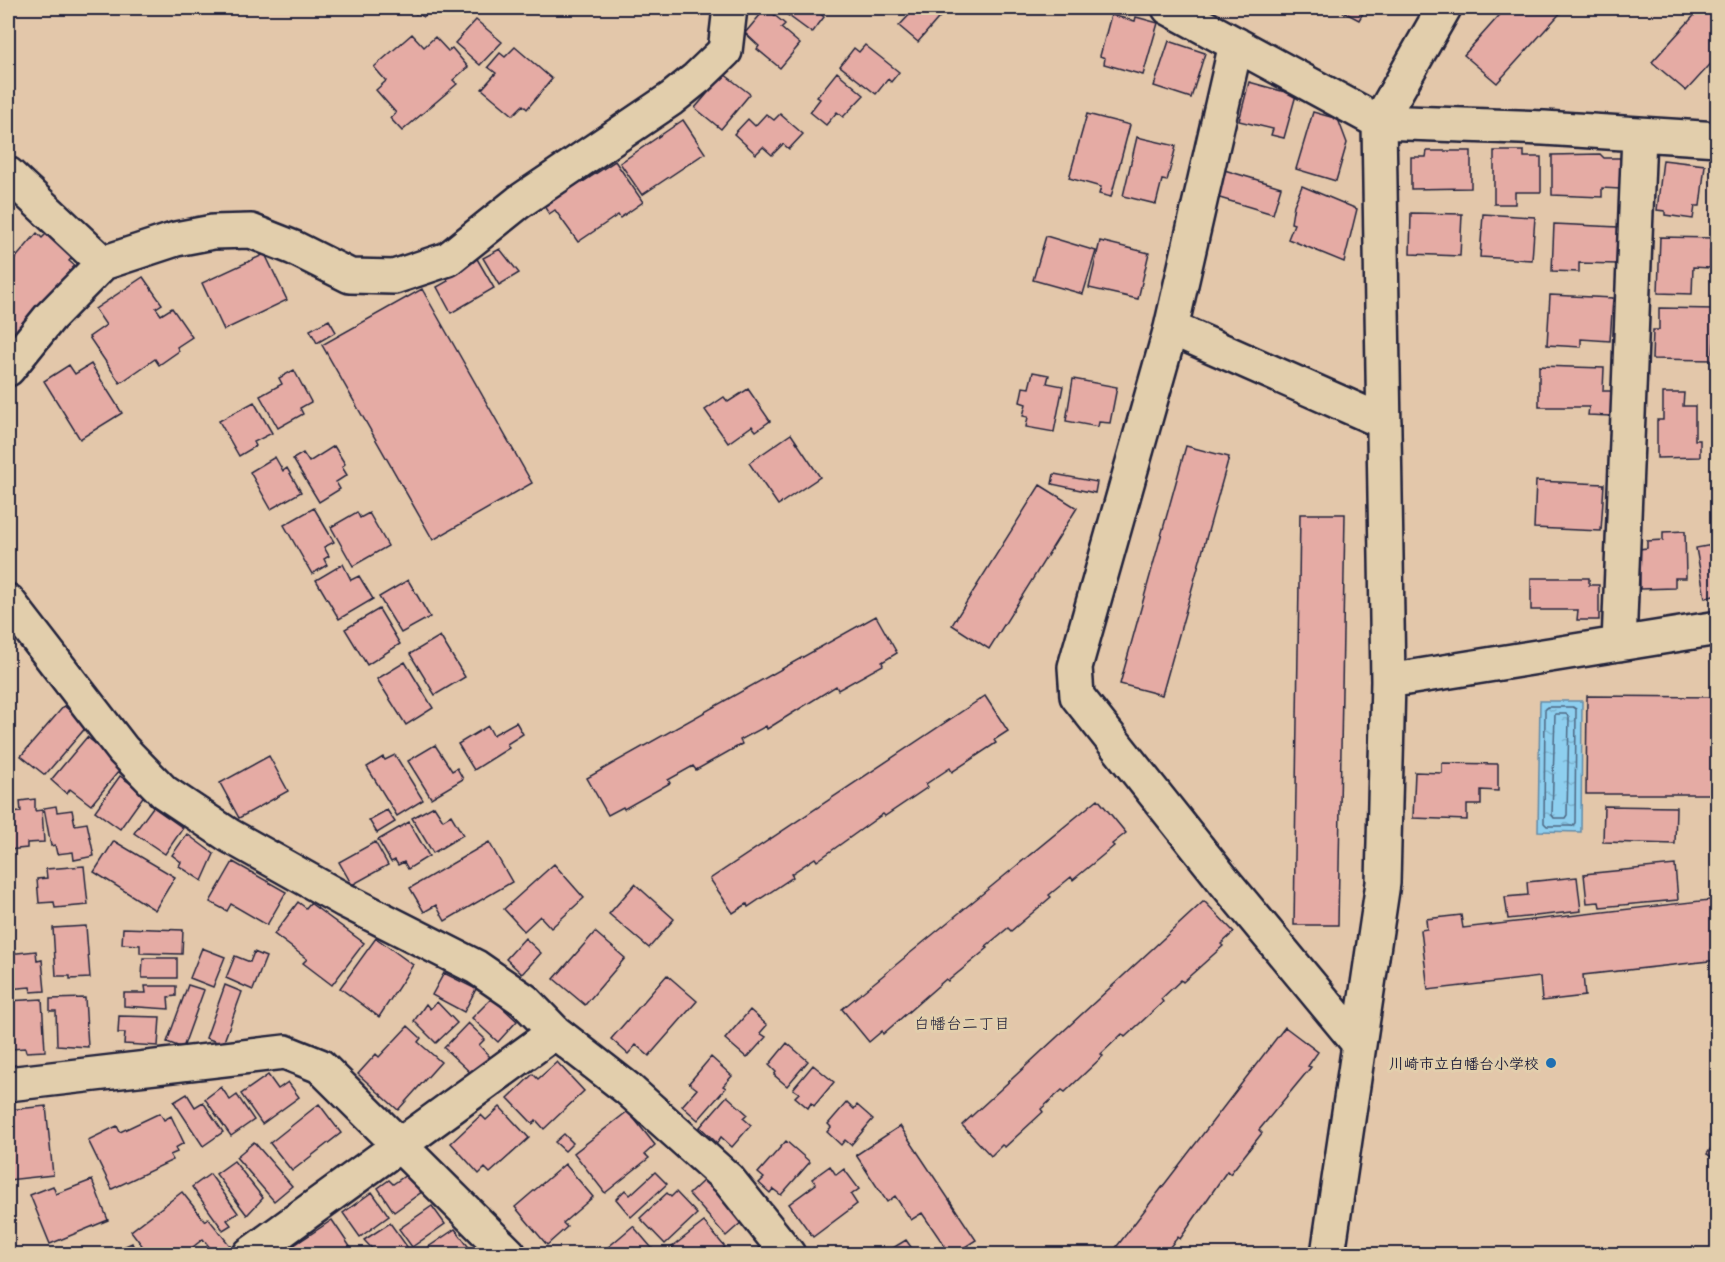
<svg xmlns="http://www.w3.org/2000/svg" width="1725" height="1262" viewBox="0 0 1725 1262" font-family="Delius,'Klee One',sans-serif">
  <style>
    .water { fill: url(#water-ripples); stroke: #638aa7; stroke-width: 1.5 }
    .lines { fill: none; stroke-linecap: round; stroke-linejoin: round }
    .shore { stroke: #4d6783; stroke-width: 1.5 }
    .building { fill: #e5aba4; stroke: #22223b; stroke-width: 1.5 }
    .minor-casing { stroke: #22223b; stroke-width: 38 }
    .minor { stroke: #e2ceac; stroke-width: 33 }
    .poi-dot { fill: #1f6fb2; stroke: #e2ceac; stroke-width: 2 }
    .labels { text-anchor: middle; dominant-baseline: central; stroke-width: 6; stroke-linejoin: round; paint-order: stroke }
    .poi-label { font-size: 15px; font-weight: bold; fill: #22223b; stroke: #e2ceac; text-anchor: end }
    .neighbourhood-label { font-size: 16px; fill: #22223b; stroke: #e2ceac }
  </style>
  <defs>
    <pattern id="water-ripples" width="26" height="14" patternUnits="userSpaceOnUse" patternTransform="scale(1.5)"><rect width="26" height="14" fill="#8ecfef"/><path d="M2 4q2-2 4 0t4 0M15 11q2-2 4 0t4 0" fill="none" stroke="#7ab1ce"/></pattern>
  </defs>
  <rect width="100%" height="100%" fill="#e3c7aa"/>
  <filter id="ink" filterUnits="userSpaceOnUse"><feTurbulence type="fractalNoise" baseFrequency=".0167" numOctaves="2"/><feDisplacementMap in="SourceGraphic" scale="12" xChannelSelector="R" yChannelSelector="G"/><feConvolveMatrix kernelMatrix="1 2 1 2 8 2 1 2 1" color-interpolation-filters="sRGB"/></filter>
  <g filter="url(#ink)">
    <path class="water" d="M 1540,701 L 1582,701 L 1581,832 L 1538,831 Z"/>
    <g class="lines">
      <path class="shore" d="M 1548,707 L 1573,707 L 1576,709 L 1575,823 L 1572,826 L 1547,826 L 1544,823 L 1545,710 Z
        M 1555,714 L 1566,714 L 1569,717 L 1567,815 L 1565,818 L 1554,818 L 1552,815 Z"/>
    </g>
    <path class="building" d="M 410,8 L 434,8 L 423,17 L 418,12 L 416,14 Z
      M 766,8 L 785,24 L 781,28 L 800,44 L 780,68 L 757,49 L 759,46 L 745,33 Z
      M 778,8 L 818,8 L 816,10 L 824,17 L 812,33 Z
      M 909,8 L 941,8 L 939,10 L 943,13 L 918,42 L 899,26 L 913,11 Z
      M 1336,8 L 1366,8 L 1359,20 Z
      M 1506,8 L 1565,8 L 1497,83 L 1464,55 Z
      M 1701,8 L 1718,8 L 1718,56 L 1686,91 L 1652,62 Z
      M 1111,15 L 1135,21 L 1136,17 L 1158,23 L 1143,75 L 1104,64 L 1105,58 L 1100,56 Z
      M 476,20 L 502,42 L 480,65 L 455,43 Z
      M 412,34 L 424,47 L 435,37 L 448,51 L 452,48 L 468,67 L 453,80 L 457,84 L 402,131 L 390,118 L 396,113 L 376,90 L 386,81 L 374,67 Z
      M 1169,41 L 1205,53 L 1191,98 L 1154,86 Z
      M 865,45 L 899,72 L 891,82 L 888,79 L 876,94 L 840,66 L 854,48 L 859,52 Z
      M 515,47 L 552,79 L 527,109 L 523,105 L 513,115 L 482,89 L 496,73 L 488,67 L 500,53 L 505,57 Z
      M 837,72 L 864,95 L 843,117 L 837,112 L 826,125 L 810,112 L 820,99 L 817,97 Z
      M 724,74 L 750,94 L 721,129 L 695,108 Z
      M 1249,82 L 1296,95 L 1284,138 L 1271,135 L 1273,129 L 1239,121 Z
      M 1313,112 L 1338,119 L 1347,143 L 1336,181 L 1296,169 Z
      M 766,114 L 774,120 L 780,114 L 803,134 L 789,149 L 783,144 L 772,155 L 763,147 L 756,154 L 734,134 L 748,119 L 755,126 Z
      M 1087,114 L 1130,125 L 1111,197 L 1099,194 L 1101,187 L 1069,178 Z
      M 683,120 L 705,153 L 642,195 L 620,163 Z
      M 1137,137 L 1176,146 L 1167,181 L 1162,180 L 1156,204 L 1123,196 Z
      M 1427,151 L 1471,151 L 1471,188 L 1411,189 L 1411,157 L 1426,157 Z
      M 1494,151 L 1524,151 L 1524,157 L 1541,157 L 1541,192 L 1515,192 L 1515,204 L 1494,204 Z
      M 1600,154 L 1604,158 L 1621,158 L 1620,189 L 1602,188 L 1602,197 L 1552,195 L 1552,155 Z
      M 1663,160 L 1705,165 L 1700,206 L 1695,206 L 1693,219 L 1665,215 L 1665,211 L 1657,210 Z
      M 615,161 L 643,202 L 620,218 L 618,215 L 578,242 L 555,210 L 549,214 L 542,203 L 581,178 L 583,182 Z
      M 1221,169 L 1281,187 L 1273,214 L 1213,196 Z
      M 1302,186 L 1357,209 L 1344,262 L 1288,239 L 1294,224 L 1291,223 L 1294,205 Z
      M 1411,213 L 1462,214 L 1460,256 L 1410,254 Z
      M 1483,214 L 1535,217 L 1532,260 L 1480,257 Z
      M 1554,224 L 1618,227 L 1617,264 L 1579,263 L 1579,272 L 1552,271 Z
      M 37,233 L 42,238 L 47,233 L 74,255 L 69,261 L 75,266 L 8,345 L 8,267 Z
      M 1046,236 L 1096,251 L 1083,294 L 1033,280 Z
      M 1660,237 L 1715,238 L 1715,251 L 1710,251 L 1710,268 L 1693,267 L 1692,294 L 1658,293 Z
      M 1100,241 L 1149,253 L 1138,299 L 1089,288 Z
      M 500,249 L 519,273 L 499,285 L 483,258 Z
      M 265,254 L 287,300 L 224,330 L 202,283 Z
      M 476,257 L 494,288 L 451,313 L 437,287 L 448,281 L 445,275 Z
      M 143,277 L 162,304 L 156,308 L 161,315 L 172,308 L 192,337 L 177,347 L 179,351 L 159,365 L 155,359 L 120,383 L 89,337 L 106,325 L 95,309 Z
      M 422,289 L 532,483 L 433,540 L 322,345 Z
      M 1550,295 L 1613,298 L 1610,341 L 1581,339 L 1581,347 L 1547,345 Z
      M 1659,308 L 1715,309 L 1713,360 L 1652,359 L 1653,330 L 1659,330 Z
      M 329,320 L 336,332 L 317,343 L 310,330 Z
      M 91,364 L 122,413 L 80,439 L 44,381 L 69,365 L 75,374 Z
      M 1539,366 L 1604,368 L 1603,391 L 1612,391 L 1611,416 L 1588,415 L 1589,407 L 1539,407 Z
      M 294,370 L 311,402 L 300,408 L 303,414 L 278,428 L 260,396 L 282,384 L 279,378 Z
      M 1033,372 L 1049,375 L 1047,383 L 1063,386 L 1054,432 L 1026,427 L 1028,417 L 1023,416 L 1026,404 L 1020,402 L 1023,387 L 1029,388 Z
      M 1073,379 L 1117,387 L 1110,423 L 1099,422 L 1098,427 L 1066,421 Z
      M 748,389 L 770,421 L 756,431 L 752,426 L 728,443 L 705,410 L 724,397 L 728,402 Z
      M 1663,393 L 1684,393 L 1683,406 L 1695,406 L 1695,440 L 1700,440 L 1700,457 L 1657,458 L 1657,420 L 1663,420 Z
      M 254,402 L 272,433 L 254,442 L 256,446 L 239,456 L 219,421 Z
      M 791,434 L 820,477 L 778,505 L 749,463 Z
      M 334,446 L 345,464 L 342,467 L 347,475 L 336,482 L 340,489 L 319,502 L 293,459 L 303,453 L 309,462 Z
      M 1186,446 L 1229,457 L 1162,695 L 1120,684 Z
      M 275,457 L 283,471 L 287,468 L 301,492 L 271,509 L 250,472 Z
      M 1054,474 L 1097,482 L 1095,493 L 1052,484 Z
      M 1536,481 L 1604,484 L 1601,531 L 1534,528 Z
      M 1040,485 L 1077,508 L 989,649 L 952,625 Z
      M 314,508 L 334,542 L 324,547 L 329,556 L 324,559 L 327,565 L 312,574 L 284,525 Z
      M 357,512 L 360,518 L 369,513 L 388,546 L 353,566 L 331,527 Z
      M 1300,514 L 1345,514 L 1338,925 L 1294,925 Z
      M 1685,531 L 1686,578 L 1675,578 L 1675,588 L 1640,589 L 1639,549 L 1647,548 L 1647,541 L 1663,540 L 1663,532 Z
      M 1718,544 L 1718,595 L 1705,598 L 1696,548 Z
      M 343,564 L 351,580 L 359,576 L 373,599 L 339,619 L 316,580 Z
      M 1531,578 L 1589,578 L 1589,585 L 1599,585 L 1599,620 L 1577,620 L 1578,610 L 1531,610 Z
      M 408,580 L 430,617 L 401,633 L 379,597 Z
      M 379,609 L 400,644 L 367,665 L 345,629 Z
      M 876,616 L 897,653 L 882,662 L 883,665 L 838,690 L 836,686 L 767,729 L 766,726 L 740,740 L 742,744 L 696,770 L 693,766 L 668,780 L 670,783 L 624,809 L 623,807 L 608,815 L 587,778 Z
      M 440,636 L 465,677 L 435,695 L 410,654 Z
      M 405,662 L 433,708 L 406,725 L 377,679 Z
      M 985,696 L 1008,731 L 994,740 L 996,743 L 952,772 L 950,768 L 926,784 L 928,787 L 885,816 L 883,814 L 817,861 L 815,858 L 791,874 L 793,877 L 748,907 L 747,904 L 733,913 L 710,879 Z
      M 1587,696 L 1718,697 L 1718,794 L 1586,794 Z
      M 64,706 L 88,725 L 45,775 L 21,756 Z
      M 516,722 L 523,734 L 507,744 L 509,748 L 474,770 L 458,744 L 488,726 L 493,735 Z
      M 87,737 L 123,766 L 91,805 L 70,789 L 67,794 L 51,780 Z
      M 435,745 L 452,771 L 457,768 L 463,779 L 431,798 L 408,761 Z
      M 395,755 L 423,800 L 397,816 L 367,767 L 383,757 L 385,760 Z
      M 269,756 L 288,791 L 239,818 L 220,783 Z
      M 1442,763 L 1498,764 L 1498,791 L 1481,790 L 1481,805 L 1467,805 L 1467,820 L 1413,818 L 1415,772 L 1442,773 Z
      M 120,776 L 145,794 L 120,829 L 95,811 Z
      M 35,799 L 35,811 L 42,810 L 44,842 L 27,843 L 27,848 L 8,850 L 8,813 L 21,812 L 20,801 Z
      M 1098,799 L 1126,833 L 1112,844 L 1114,846 L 1073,880 L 1071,877 L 1049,895 L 1051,897 L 1011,931 L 1008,928 L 986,946 L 988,948 L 948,981 L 946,979 L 883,1034 L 882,1031 L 869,1042 L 842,1009 Z
      M 56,806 L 57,812 L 72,810 L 75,825 L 87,823 L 94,856 L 74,860 L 73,852 L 57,854 L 55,845 L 51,846 L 44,808 Z
      M 434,806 L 443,820 L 451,815 L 463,835 L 433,853 L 412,818 Z
      M 1604,806 L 1676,807 L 1675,844 L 1603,842 Z
      M 153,807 L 183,828 L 165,854 L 134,833 Z
      M 387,810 L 395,822 L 377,833 L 369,820 Z
      M 409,822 L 429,856 L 408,869 L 404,862 L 398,865 L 395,860 L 391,862 L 378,840 Z
      M 187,834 L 214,854 L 202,881 L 179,866 L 181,862 L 172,855 Z
      M 114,841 L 175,877 L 155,910 L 94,872 Z
      M 375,842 L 388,865 L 352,885 L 339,862 Z
      M 489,842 L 512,882 L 445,921 L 436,905 L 424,912 L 410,888 Z
      M 233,862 L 286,892 L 267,925 L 231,904 L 227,911 L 210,902 Z
      M 554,864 L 584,898 L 551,928 L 540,916 L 524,931 L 504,909 Z
      M 1675,865 L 1678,900 L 1600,907 L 1599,902 L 1587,903 L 1584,874 Z
      M 84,866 L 88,905 L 55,908 L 54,902 L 39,903 L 37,879 L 47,878 L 46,869 Z
      M 1577,877 L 1581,911 L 1508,919 L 1505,897 L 1528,895 L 1527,882 Z
      M 635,884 L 674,919 L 649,948 L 609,914 Z
      M 1718,899 L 1718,960 L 1583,975 L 1585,996 L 1542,1001 L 1540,977 L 1428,990 L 1421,930 L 1427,929 L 1426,919 L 1461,915 L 1463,928 Z
      M 1204,901 L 1234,932 L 1221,944 L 1223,946 L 1183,982 L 1181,980 L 1161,999 L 1163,1002 L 1125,1037 L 1122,1034 L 1101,1054 L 1103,1056 L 1065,1092 L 1062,1090 L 1041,1109 L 1043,1112 L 1005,1147 L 1002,1145 L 991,1156 L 962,1125 Z
      M 298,902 L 306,908 L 310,903 L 364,943 L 332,985 L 303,963 L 307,959 L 274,934 Z
      M 86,926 L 90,978 L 70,979 L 70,976 L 56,976 L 53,928 Z
      M 123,928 L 183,930 L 182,954 L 140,953 L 140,945 L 122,944 Z
      M 595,932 L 625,958 L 585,1005 L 554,979 Z
      M 376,938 L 413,965 L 379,1017 L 340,988 Z
      M 525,938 L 541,953 L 522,974 L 506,959 Z
      M 202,948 L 225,957 L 213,987 L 190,978 Z
      M 36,951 L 37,961 L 42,960 L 45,991 L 31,992 L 30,987 L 8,989 L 8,954 Z
      M 254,952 L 266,957 L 253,990 L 226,978 L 235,956 L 250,962 Z
      M 143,958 L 177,958 L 177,978 L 142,978 Z
      M 444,973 L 476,989 L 464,1012 L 432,995 Z
      M 667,975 L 697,1001 L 649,1056 L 636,1045 L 628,1054 L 611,1039 Z
      M 188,985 L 204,990 L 183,1048 L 167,1042 Z
      M 225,985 L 242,992 L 223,1044 L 206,1038 Z
      M 145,986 L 176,986 L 176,996 L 168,997 L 169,1009 L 124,1006 L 124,993 L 146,993 Z
      M 85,998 L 88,1047 L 57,1045 L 56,1011 L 50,1011 L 50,999 Z
      M 492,998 L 517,1021 L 498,1042 L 472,1018 Z
      M 42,999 L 45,1051 L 26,1052 L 25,1048 L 11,1049 L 10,1021 L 14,1021 L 14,1012 L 9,1013 L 8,1001 Z
      M 437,1002 L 457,1023 L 436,1043 L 414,1021 L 426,1004 L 430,1009 Z
      M 750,1010 L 767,1025 L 760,1033 L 766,1037 L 747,1058 L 725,1039 Z
      M 119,1016 L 160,1017 L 158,1046 L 124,1044 L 125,1033 L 118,1033 Z
      M 468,1023 L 485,1039 L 479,1045 L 490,1057 L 473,1075 L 444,1048 Z
      M 408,1026 L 421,1038 L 418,1042 L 441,1062 L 398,1110 L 358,1074 L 376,1054 L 379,1057 Z
      M 1285,1027 L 1318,1052 L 1308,1066 L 1311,1067 L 1259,1130 L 1262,1133 L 1230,1174 L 1227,1171 L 1180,1239 L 1178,1237 L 1164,1254 L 1111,1254 Z
      M 787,1043 L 808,1061 L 787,1086 L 774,1075 L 776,1072 L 769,1065 Z
      M 711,1057 L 732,1076 L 723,1086 L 726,1088 L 698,1120 L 682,1106 L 697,1089 L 689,1083 Z
      M 557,1062 L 584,1091 L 544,1129 L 536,1120 L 533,1124 L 508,1098 L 533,1074 L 538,1079 Z
      M 813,1065 L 834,1082 L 814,1106 L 811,1103 L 808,1108 L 795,1097 L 799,1093 L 793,1089 Z
      M 268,1075 L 278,1089 L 288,1082 L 299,1097 L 262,1124 L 241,1094 Z
      M 221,1087 L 230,1100 L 237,1095 L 254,1120 L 231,1136 L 205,1099 Z
      M 187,1094 L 195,1107 L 203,1102 L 223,1132 L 203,1146 L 174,1102 Z
      M 727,1096 L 747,1114 L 743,1118 L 751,1125 L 732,1147 L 721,1137 L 717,1143 L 700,1127 Z
      M 847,1102 L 854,1109 L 857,1105 L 873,1119 L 851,1145 L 845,1140 L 841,1145 L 827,1132 L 831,1127 L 828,1124 Z
      M 319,1104 L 341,1133 L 292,1171 L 270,1143 Z
      M 46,1106 L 53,1175 L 8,1180 L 8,1110 Z
      M 500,1107 L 529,1138 L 490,1173 L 485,1168 L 479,1174 L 451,1143 L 481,1115 L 486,1120 Z
      M 628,1111 L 655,1145 L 645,1154 L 649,1158 L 605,1193 L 574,1153 Z
      M 160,1113 L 164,1120 L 171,1116 L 184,1143 L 175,1148 L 177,1152 L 170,1155 L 173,1160 L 112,1189 L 88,1140 L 117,1126 L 120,1132 Z
      M 900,1126 L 976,1240 L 954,1254 L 950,1254 L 922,1213 L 911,1220 L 895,1196 L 887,1202 L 856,1155 Z
      M 564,1134 L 573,1143 L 565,1151 L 555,1142 Z
      M 1718,1138 L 1718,1161 L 1707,1154 Z
      M 786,1141 L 810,1162 L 781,1195 L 773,1189 L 770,1193 L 759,1183 L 764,1178 L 758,1173 Z
      M 254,1142 L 292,1186 L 274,1201 L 236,1157 Z
      M 234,1161 L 263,1198 L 247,1215 L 216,1174 Z
      M 565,1164 L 593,1197 L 563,1223 L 567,1227 L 547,1245 L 515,1207 Z
      M 830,1166 L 836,1175 L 844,1169 L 859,1189 L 851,1195 L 857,1204 L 813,1237 L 789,1204 L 816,1184 L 812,1179 Z
      M 655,1172 L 667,1184 L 631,1217 L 616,1199 L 625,1190 L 630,1195 Z
      M 409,1173 L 423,1191 L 394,1212 L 378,1188 L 389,1180 L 393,1184 Z
      M 210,1174 L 238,1213 L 227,1220 L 231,1225 L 223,1230 L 192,1187 Z
      M 705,1179 L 743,1221 L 726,1236 L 689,1194 Z
      M 92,1180 L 108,1220 L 50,1244 L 30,1195 L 53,1186 L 56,1194 Z
      M 182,1192 L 205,1221 L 208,1218 L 232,1248 L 224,1254 L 215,1254 L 203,1239 L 184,1254 L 144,1254 L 141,1251 L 144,1248 L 131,1231 Z
      M 372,1192 L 389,1216 L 360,1237 L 343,1213 Z
      M 676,1192 L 697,1214 L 665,1244 L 640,1218 L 667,1193 L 671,1197 Z
      M 432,1206 L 445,1224 L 412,1247 L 399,1229 Z
      M 332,1220 L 355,1254 L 281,1254 Z
      M 704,1222 L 725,1247 L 715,1254 L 678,1254 L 672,1247 Z
      M 390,1223 L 408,1248 L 398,1254 L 377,1254 L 364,1240 Z
      M 633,1226 L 657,1254 L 600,1254 Z
      M 455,1229 L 474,1254 L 418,1254 Z
      M 906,1240 L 916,1254 L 883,1254 Z
      M 132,1243 L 137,1254 L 107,1254 Z"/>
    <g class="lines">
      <g class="minor-casing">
        <path id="minor" d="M 1169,8 L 1379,122 L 1544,128 L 1718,139
          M 1236,44 L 1171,328 L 1075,667 L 1077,696 L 1224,881 L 1359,1044
          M 8,174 L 103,263
          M 1171,328 L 1384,422
          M 8,369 L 50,317 L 103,263 L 176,239 L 213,232 L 251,231 L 294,248 L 350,276 L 394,277 L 448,259 L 519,202 L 671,99 L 697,78 L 725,51 L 730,8
          M 8,601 L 123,750 L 164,792 L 230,836 L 344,900 L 476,967 L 524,1000 L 555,1032 L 628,1089 L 728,1179 L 788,1254
          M 1619,644 L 1639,135
          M 1388,681 L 1718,628
          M 8,1084 L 285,1052 L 320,1066 L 509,1254
          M 250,1254 L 555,1032
          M 1328,1254 L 1383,883 L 1388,681 L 1379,122 L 1444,8"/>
      </g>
      <use href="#minor" class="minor"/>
    </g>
  </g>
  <circle class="poi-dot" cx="1551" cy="1063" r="6"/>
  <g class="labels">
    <g class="poi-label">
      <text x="1539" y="1063">川崎市立白幡台小学校</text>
    </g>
    <g class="neighbourhood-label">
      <text x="962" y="1023">白幡台二丁目</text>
    </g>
  </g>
  <rect width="1725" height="1262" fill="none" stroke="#e2ceac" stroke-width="30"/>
  <rect x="15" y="15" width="1695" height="1232" fill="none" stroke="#22223b" stroke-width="2" filter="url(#ink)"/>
</svg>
